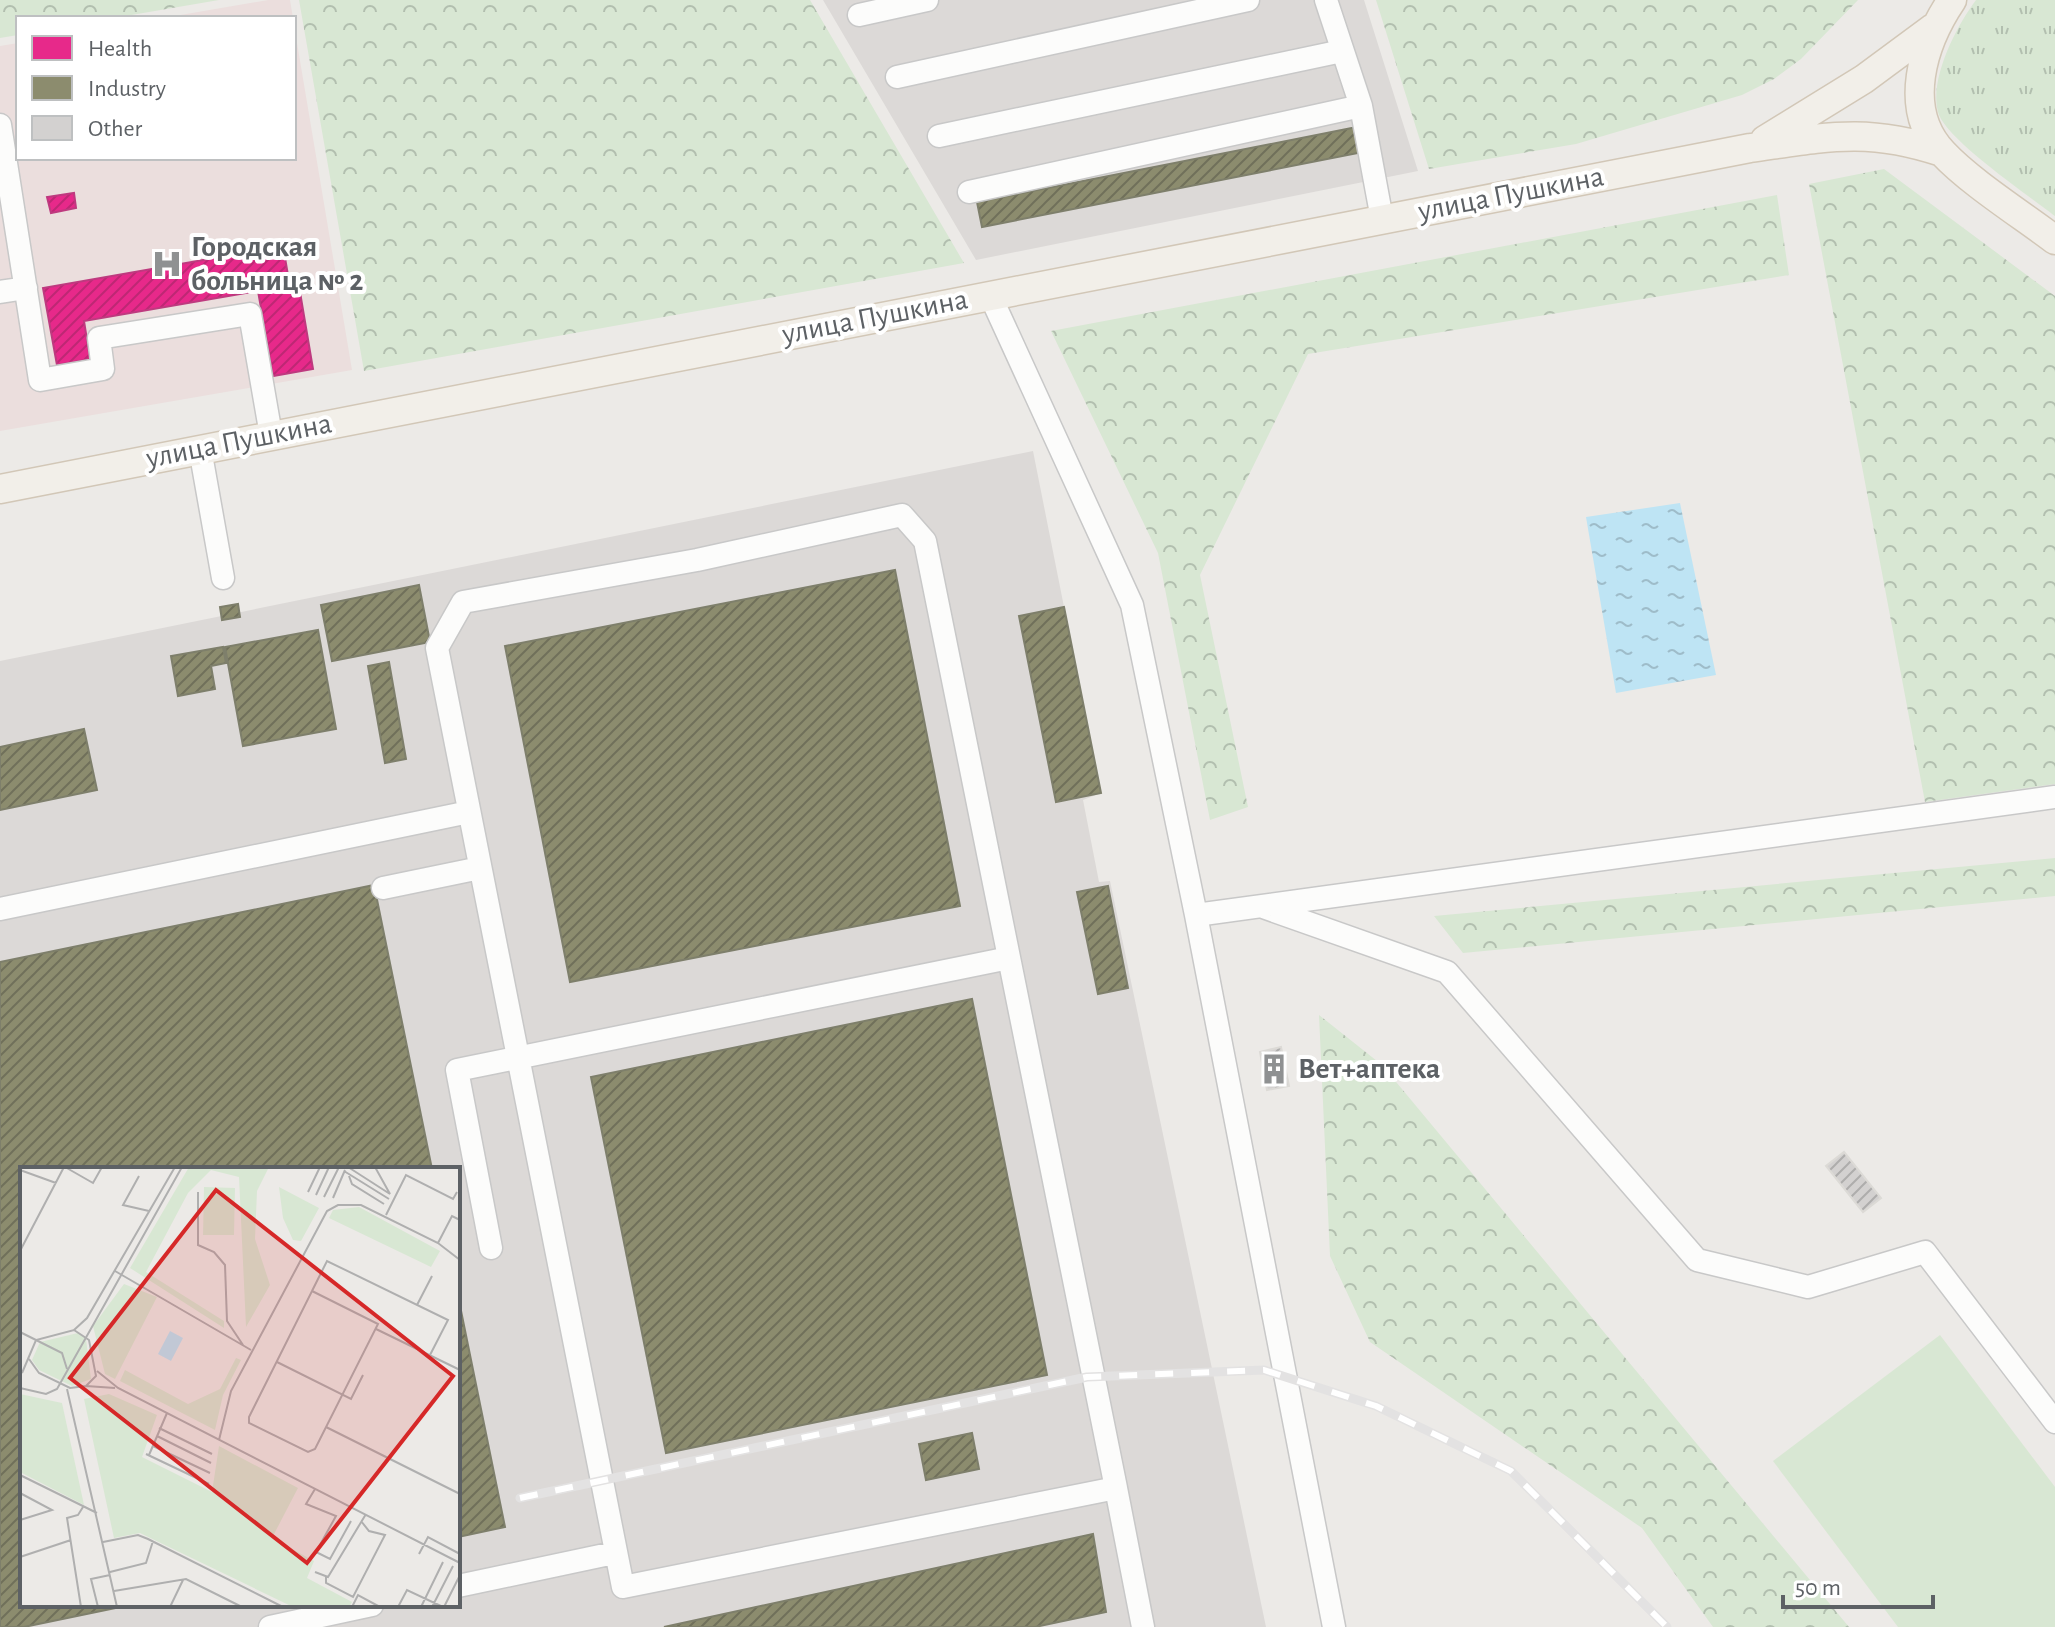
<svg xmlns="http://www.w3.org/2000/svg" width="2055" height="1627" viewBox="0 0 2055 1627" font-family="'Alegreya Sans',sans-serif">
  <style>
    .industrial { fill: #dcd9d7; fill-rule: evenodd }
    .medical { fill: #ebdedd }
    .grass { fill: url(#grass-tufts) }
    .forest { fill: url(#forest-crowns) }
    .park { fill: #d8e7d3 }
    .water { fill: url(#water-ripples) }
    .health { fill: url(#health-hatch); stroke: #be3a7f; stroke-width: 2 }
    .industry { fill: url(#industry-hatch); stroke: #7e7f6b; stroke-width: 2 }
    .building { fill: url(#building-hatch); stroke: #dcdad6; stroke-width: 2 }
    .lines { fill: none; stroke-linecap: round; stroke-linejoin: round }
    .minor-casing { stroke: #c8c8c8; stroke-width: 25 }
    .major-casing { stroke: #d2c7b7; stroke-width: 31 }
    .minor { stroke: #fcfcfb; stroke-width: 22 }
    .major { stroke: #f2efe9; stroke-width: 28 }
    .rail-casing { stroke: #e3e2e2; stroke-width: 9 }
    .rail { stroke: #fff; stroke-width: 6; stroke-dasharray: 18; stroke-linecap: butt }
    .labels { text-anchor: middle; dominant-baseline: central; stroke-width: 8; stroke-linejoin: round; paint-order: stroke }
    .street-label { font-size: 30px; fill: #5d6165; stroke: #fff }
    .poi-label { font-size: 30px; font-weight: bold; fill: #5d6165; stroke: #fff; text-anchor: start }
    .inset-road { fill: none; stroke: #afafaf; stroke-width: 2 }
    .view { fill: #d62828; fill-opacity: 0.15; stroke: #d62828; stroke-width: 4 }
    .inset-edge { fill: none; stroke: #5d6165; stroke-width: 4 }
  </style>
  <defs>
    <pattern id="grass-tufts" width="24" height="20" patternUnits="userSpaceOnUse" patternTransform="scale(2)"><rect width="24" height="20" fill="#d8e7d3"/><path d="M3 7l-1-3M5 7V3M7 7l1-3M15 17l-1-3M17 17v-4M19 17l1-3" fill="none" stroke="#b2bfaf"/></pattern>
    <pattern id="forest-crowns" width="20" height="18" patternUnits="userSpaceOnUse" patternTransform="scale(2)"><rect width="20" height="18" fill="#d8e7d3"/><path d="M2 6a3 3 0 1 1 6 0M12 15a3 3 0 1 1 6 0" fill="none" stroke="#b2bfaf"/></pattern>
    <pattern id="water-ripples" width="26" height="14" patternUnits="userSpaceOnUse" patternTransform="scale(2)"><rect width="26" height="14" fill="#bee4f4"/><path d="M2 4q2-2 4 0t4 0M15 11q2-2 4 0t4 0" fill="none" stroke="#9ebcc9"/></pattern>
    <pattern id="health-hatch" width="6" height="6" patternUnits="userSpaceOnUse" patternTransform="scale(2)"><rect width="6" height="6" fill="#e7298a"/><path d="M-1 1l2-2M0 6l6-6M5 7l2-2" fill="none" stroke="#be2774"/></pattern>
    <pattern id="industry-hatch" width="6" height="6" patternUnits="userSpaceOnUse" patternTransform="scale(2)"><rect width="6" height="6" fill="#8c8c6e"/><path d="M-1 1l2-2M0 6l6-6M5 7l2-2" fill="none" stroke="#70705a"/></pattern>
    <pattern id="building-hatch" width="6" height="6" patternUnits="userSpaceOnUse" patternTransform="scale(2)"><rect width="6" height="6" fill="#d3d1d0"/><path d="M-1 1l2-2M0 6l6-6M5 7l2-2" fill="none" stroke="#aeadac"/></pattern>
  </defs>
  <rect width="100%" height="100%" fill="#eceae7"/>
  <path class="industrial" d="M 823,0 L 1364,0 L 1418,171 L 976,260 Z
    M 1033,451 L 1101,793 L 1083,800 L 1099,882 L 1110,881 L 1266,1627 L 0,1627 L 0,661 ZM 22,1169 L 458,1169 L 458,1605 L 22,1605 Z"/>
  <path class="medical" d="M 268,0 L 290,0 L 293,18 L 163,18 Z
    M 294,25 L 352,370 L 0,431 L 0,46 L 18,43 L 18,158 L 294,158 Z"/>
  <path class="grass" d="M 1976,0 L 2055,0 L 2055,216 C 2029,196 1950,142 1939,115 C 1927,82 1957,25 1976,0 Z"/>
  <path class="forest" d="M 0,0 L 219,0 L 114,18 L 18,18 L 18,35 L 0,38 Z
    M 299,0 L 810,0 L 964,263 L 364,371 Z
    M 1376,0 L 1858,0 L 1801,59 L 1774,79 L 1742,95 L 1576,144 L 1429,169 Z
    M 1884,169 L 2055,296 L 2055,784 L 1925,802 L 1809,184 Z
    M 1777,195 L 1789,275 L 1308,354 L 1200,575 L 1248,807 L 1210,820 L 1158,553 L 1051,331 Z
    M 2055,858 L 2055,896 L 1463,953 L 1434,916 Z
    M 1319,1015 L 1382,1065 L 1849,1627 L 1713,1627 L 1642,1528 L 1370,1342 L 1330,1256 Z"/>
  <path class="park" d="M 1940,1335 L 2055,1487 L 2055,1627 L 1898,1627 L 1773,1461 Z"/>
  <path class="water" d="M 1680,503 L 1716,675 L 1616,693 L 1586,517 Z"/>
  <path class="health" d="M 74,193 L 76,208 L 51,213 L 47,197 Z
    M 283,246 L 291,293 L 300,292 L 313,369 L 273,376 L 258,291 L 84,321 L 90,359 L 57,365 L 43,288 Z"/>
  <path class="industry" d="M 1357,127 L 1363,152 L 982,227 L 977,202 Z
    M 895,570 L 960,906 L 570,982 L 505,646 Z
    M 419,585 L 430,642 L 332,661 L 321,605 Z
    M 238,604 L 240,617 L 222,620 L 220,607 Z
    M 1064,607 L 1101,793 L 1056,802 L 1019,616 Z
    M 318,630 L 336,729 L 243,746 L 225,647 Z
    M 223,647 L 226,663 L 211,666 L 215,689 L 178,696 L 171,656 Z
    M 389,662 L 406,759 L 385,763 L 368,666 Z
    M 84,729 L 97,790 L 0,810 L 0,747 Z
    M 374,885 L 432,1169 L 22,1169 L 22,1605 L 130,1605 L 24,1627 L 0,1627 L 0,962 Z
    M 1108,886 L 1128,988 L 1098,994 L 1077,892 Z
    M 972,999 L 1047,1375 L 666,1453 L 591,1077 Z
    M 458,1296 L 505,1527 L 458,1537 Z
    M 972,1433 L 979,1469 L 926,1480 L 919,1444 Z
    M 1093,1534 L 1106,1612 L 1035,1627 L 664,1627 Z"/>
  <path class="building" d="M 1281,1047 L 1289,1086 L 1267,1090 L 1260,1052 Z
    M 1844,1152 L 1881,1198 L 1863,1212 L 1826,1166 Z"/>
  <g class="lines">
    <g class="minor-casing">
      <path id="minor" d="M 1326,0 L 1361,106 L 1382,219
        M 859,15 L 927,0
        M 897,77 L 1248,0
        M 0,125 L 40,380 L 103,369 L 99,338 L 250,314 L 271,435
        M 939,136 L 1342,51
        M 969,192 L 1361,106
        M 0,292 L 26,288
        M 990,295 L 1132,605 L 1196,915 L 1334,1627
        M 200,449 L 223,578
        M 902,515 L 925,541 L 1116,1488 L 623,1587 L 437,648 L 463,602 L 697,560 Z
        M 383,888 L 480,868
        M 1263,907 L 1447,972 L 1697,1260 L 1808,1287 L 1925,1252 L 2055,1422
        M 0,909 L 469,812
        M 1196,915 L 2055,797
        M 491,1248 L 457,1070 L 1009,958
        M 1116,1488 L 1143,1627
        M 458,1586 L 614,1553
        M 270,1627 L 372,1605"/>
    </g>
    <g class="major-casing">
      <path id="major" d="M 1952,0 C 1923,43 1901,109 1943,153 C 1970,182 2022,215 2055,240
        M 1765,140 L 1864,79 L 1933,28
        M 0,489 L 1750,148 C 1827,137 1867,127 1942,152"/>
    </g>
    <use href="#minor" class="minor"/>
    <use href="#major" class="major"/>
    <g class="rail-casing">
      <path id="rail" d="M 520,1498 L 1087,1377 L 1264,1370 L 1376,1406 L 1511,1471 L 1667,1627"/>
    </g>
    <use href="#rail" class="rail"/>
  </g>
  <defs>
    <g id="hospital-bare" transform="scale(2.4)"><path d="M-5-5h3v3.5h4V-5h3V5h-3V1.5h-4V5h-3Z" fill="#8f9192" stroke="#fff" stroke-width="2.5" paint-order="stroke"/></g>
    <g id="building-bare" transform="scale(2.4)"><path d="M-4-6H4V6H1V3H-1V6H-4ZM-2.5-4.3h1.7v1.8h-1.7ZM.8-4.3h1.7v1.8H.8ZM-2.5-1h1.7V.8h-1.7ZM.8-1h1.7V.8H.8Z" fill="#8f9192" stroke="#fff" stroke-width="2.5" paint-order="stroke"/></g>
  </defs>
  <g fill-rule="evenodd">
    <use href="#hospital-bare" x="167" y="264"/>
    <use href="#building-bare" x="1274" y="1069"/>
  </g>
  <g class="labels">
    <g class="street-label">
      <text transform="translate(1511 194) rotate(-11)">улица Пушкина</text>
      <text transform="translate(875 317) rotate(-11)">улица Пушкина</text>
      <text transform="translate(239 441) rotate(-11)">улица Пушкина</text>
    </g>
    <g class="poi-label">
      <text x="191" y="247">Городская<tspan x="191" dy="34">больница № 2</tspan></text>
      <text x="1298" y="1069">Вет+аптека</text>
    </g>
  </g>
  <g transform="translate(20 1167)">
    <rect width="440" height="440" fill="#eceae7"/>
    <path d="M 58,166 L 66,172 L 71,212 L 52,219 L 19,203 L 12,193 L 20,175 Z" fill="#d8e7d3"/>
    <path d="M 169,0 L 249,0 L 237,24 L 235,72 L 250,118 L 226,160 L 219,10 L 191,3 L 168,26 L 126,105 L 204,154 L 204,161 L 110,101 ZM 259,20 L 299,41 L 281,74 L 273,73 L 263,51 ZM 339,40 L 420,84 L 411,100 L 309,51 L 313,43 ZM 104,117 L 137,130 L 95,212 L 85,207 L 73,159 ZM 216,191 L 221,193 L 203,228 L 195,263 L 100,214 L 105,203 L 168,237 L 200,222 ZM 89,227 L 137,248 L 122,290 L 192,325 L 199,279 L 278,321 L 252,371 L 294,394 L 287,411 L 332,435 L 329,440 L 273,440 L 120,366 L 94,371 L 64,232 Z" fill="#d8e7d3"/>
    <path d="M 184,20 L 215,21 L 214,68 L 183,68 ZM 0,227 L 42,236 L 64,338 L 0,305 Z" fill="#d8e7d3"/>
    <path d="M 150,164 L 163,171 L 151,194 L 138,187 Z" fill="#bee4f4"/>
    <path class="inset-road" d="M 45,0 L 73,16 L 82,0M 328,0 L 370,27 L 355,0M 0,3 L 36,16M 324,4 L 369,32M 119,9 L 103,38 L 129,44M 329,9 L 332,17 L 364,37M 178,25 L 178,78 L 194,85 L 205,98 L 207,154 L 223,178M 288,25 L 300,0M 296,28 L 309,0M 304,30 L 319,0M 313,31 L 325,3M 366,48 L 386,8 L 433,32 L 437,25M 418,76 L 432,49 L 440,53M 0,84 L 44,0M 95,104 L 231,183M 292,124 L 358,157 L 295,282 L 288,285 L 229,256 L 229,250 ZM 292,124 L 307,94 L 428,153 L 410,188M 397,138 L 412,109M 356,162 L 440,203M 54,163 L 67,151 L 155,0M 0,165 L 42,186 L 47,202M 257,195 L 331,232 L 343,208M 77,204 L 98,221 L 440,396M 2,206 L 16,173 L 54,163 L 69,173 L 76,209 L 66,219 L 50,221 L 19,206 L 9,192M 66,219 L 95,221M 0,221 L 26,227 L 37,222 L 162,0M 47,222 L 97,440M 306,260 L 440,327M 139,261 L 192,287M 137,269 L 191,296M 199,273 L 211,224 L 307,44 L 318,38 L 341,38 L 418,76 L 440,93M 133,279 L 190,306M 126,287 L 189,317M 129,288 L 147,246M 0,308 L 77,346M 295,322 L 286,337 L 316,349 L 296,385 L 310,392 L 331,354M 0,326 L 32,343 L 0,353M 83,375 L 118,368 L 128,372 L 263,440M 399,387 L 408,370 L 440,387M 0,390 L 51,373M 90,405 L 126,396 L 133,374M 295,405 L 308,410 L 346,347M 306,410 L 306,416 L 333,430 L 365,368 L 349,364 L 341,354M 94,424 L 166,412 L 222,440M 61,440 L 47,351 L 58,348 L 63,340M 78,440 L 71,412 L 90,408M 150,440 L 163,413M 332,440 L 338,428 L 360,440M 378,440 L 387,423 L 423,440M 401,440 L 423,395M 412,440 L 433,399M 424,440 L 440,408"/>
    <path class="view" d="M 196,23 L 433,209 L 287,396 L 50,211 Z"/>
    <rect width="440" height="440" class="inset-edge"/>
  </g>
  <rect x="16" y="16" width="280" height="144" fill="#ffffff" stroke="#bec0c1" stroke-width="2"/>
  <rect x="32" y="36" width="40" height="24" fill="#e7298a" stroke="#bec0c1" stroke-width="2"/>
  <text x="88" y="56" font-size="24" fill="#5d6165">Health</text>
  <rect x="32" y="76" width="40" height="24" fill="#8c8c6e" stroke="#bec0c1" stroke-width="2"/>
  <text x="88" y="96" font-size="24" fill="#5d6165">Industry</text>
  <rect x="32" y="116" width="40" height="24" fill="#d3d1d0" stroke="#bec0c1" stroke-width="2"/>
  <text x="88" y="136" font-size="24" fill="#5d6165">Other</text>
  <path d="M1783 1595v12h150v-12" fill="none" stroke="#5d6165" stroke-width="4"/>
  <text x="1795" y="1595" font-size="24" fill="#5d6165" stroke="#ffffff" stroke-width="6" paint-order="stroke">50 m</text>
</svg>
